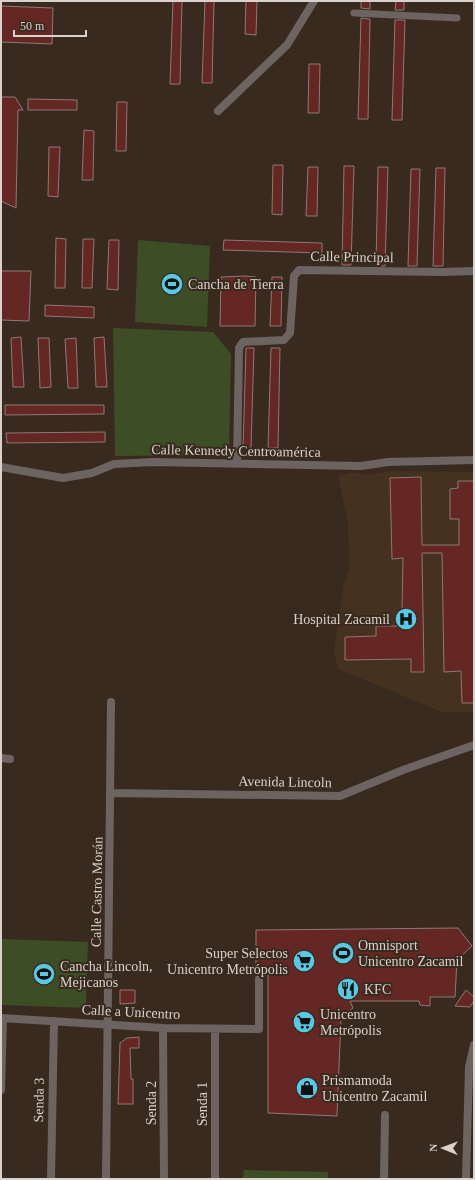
<svg xmlns="http://www.w3.org/2000/svg" width="475" height="1180" viewBox="0 0 475 1180" font-family="Georgia,serif">
  <style>
    .built { fill: #443120 }
    .green { fill: #3d4e26 }
    .building { fill: #652723; stroke: #8f7876 }
    .lines { fill: none; stroke-linecap: round; stroke-linejoin: round }
    .pedestrian { stroke: #6d6361; stroke-width: 7 }
    .minor { stroke: #6d6361; stroke-width: 8 }
    .tertiary { stroke: #6d6361; stroke-width: 8 }
    .labels { text-anchor: middle; dominant-baseline: central; stroke-width: 4; stroke-linejoin: round; paint-order: stroke }
    .street-label { font-size: 14px; fill: #dad1ca; stroke: #382a1e }
    .poi-label { font-size: 14px; fill: #dad1ca; stroke: #382a1e; text-anchor: start }
  </style>
  <rect width="100%" height="100%" fill="#382a1e"/>
  <path class="built" d="M 389,471 L 474,472 L 474,712 L 442,712 L 338,669 L 334,652 L 343,587 L 349,568 L 348,524 L 338,476 L 353,472 L 369,475 Z"/>
  <path class="green" d="M 138,240 L 210,246 L 207,327 L 135,322 Z
    M 113,328 L 213,332 L 231,354 L 229,455 L 115,456 Z
    M 1,939 L 88,942 L 86,1008 L 1,1005 Z
    M 244,1170 L 328,1172 L 328,1179 L 243,1179 Z"/>
  <path class="building" d="M 173,1 L 182,1 L 180,84 L 170,84 Z
    M 205,1 L 214,1 L 212,83 L 202,83 Z
    M 246,1 L 257,1 L 256,35 L 245,34 Z
    M 361,1 L 370,1 L 370,9 L 361,8 Z
    M 396,1 L 404,1 L 404,10 L 395,10 Z
    M 1,6 L 53,8 L 52,44 L 1,42 Z
    M 361,18 L 370,19 L 368,119 L 358,119 Z
    M 395,20 L 405,20 L 402,120 L 392,120 Z
    M 309,64 L 320,64 L 319,113 L 308,113 Z
    M 1,97 L 15,97 L 23,110 L 18,110 L 16,208 L 1,201 Z
    M 28,99 L 77,100 L 77,110 L 28,110 Z
    M 117,102 L 127,102 L 126,151 L 116,151 Z
    M 84,130 L 94,131 L 93,180 L 82,180 Z
    M 49,147 L 60,147 L 58,197 L 48,196 Z
    M 273,165 L 283,165 L 282,215 L 272,214 Z
    M 344,166 L 354,166 L 351,265 L 342,265 Z
    M 308,167 L 318,167 L 317,216 L 306,216 Z
    M 378,167 L 388,167 L 385,266 L 376,266 Z
    M 436,168 L 445,168 L 443,266 L 433,266 Z
    M 411,169 L 420,169 L 417,266 L 408,266 Z
    M 56,238 L 66,239 L 65,288 L 55,288 Z
    M 83,239 L 94,239 L 92,288 L 82,288 Z
    M 109,240 L 119,240 L 118,290 L 107,289 Z
    M 224,240 L 322,243 L 322,253 L 223,250 Z
    M 1,271 L 31,271 L 29,321 L 1,320 Z
    M 245,276 L 256,277 L 255,326 L 220,326 L 221,277 Z
    M 272,277 L 282,277 L 281,326 L 270,326 Z
    M 45,305 L 94,307 L 94,318 L 45,316 Z
    M 21,337 L 24,387 L 13,387 L 11,338 Z
    M 104,337 L 107,387 L 96,387 L 94,338 Z
    M 38,338 L 49,338 L 51,387 L 40,388 Z
    M 76,338 L 78,388 L 68,388 L 65,339 Z
    M 246,348 L 254,348 L 251,448 L 243,448 Z
    M 271,348 L 280,348 L 278,448 L 268,448 Z
    M 5,405 L 104,405 L 104,414 L 5,415 Z
    M 105,432 L 105,442 L 7,443 L 6,433 Z
    M 421,477 L 422,545 L 459,545 L 459,519 L 450,519 L 450,489 L 458,488 L 458,481 L 474,481 L 474,703 L 462,703 L 461,671 L 444,672 L 442,553 L 422,553 L 424,672 L 411,672 L 411,659 L 345,660 L 345,637 L 376,636 L 376,626 L 404,626 L 403,611 L 402,611 L 403,558 L 392,559 L 390,478 Z
    M 458,928 L 472,946 L 457,960 L 455,997 L 430,997 L 430,1006 L 420,1005 L 419,1001 L 350,1001 L 353,1008 L 341,1018 L 337,1116 L 268,1113 L 268,972 L 256,972 L 256,930 Z
    M 120,990 L 135,990 L 135,1003 L 120,1004 Z
    M 466,990 L 474,997 L 474,1001 L 470,1007 L 455,1006 Z
    M 139,1037 L 139,1048 L 130,1048 L 131,1079 L 133,1079 L 133,1104 L 118,1104 L 120,1043 L 127,1038 Z"/>
  <g class="lines">
    <path class="pedestrian" d="M 354,13 L 457,18"/>
    <path class="minor" d="M 218,111 L 287,45 L 314,1
      M 237,463 L 239,348 L 243,342 L 284,340 L 290,333 L 294,276 L 299,270 L 442,272 L 474,271
      M 1,467 L 63,478 L 92,473 L 114,464 L 153,462 L 361,466 L 388,462 L 474,460
      M 1,758 L 10,759
      M 111,793 L 340,796 L 403,770 L 474,745
      M 1,1018 L 163,1028 L 259,1029 L 259,979
      M 163,1028 L 164,1179
      M 1,1090 L 3,1018
      M 51,1179 L 54,1021
      M 106,1179 L 111,702
      M 215,1179 L 215,1029
      M 384,1179 L 385,1115"/>
    <path class="tertiary" d="M 466,1179 L 469,1067 L 474,1045"/>
  </g>
  <defs>
    <g id="stadium-disc" transform="scale(1.15)"><circle r="9.5" fill="#57c9e2" stroke="#382a1e"/><path d="M0-5a6.5 5 0 1 0 0 10a6.5 5 0 1 0 0-10ZM-3.5-1.8h7v3.6h-7Z" fill="#111"/></g>
    <g id="hospital-disc" transform="scale(1.15)"><circle r="9.5" fill="#57c9e2" stroke="#382a1e"/><path d="M-5-5h3v3.5h4V-5h3V5h-3V1.5h-4V5h-3Z" fill="#111"/></g>
    <g id="supermarket-disc" transform="scale(1.15)"><circle r="9.5" fill="#57c9e2" stroke="#382a1e"/><path d="M-6-5.5h2.5l.6 2H6L4.5 2H-2.5L-4.4-4H-6ZM-1.5 3.2a1.3 1.3 0 1 0 .1 0ZM3 3.2a1.3 1.3 0 1 0 .1 0Z" fill="#111"/></g>
    <g id="restaurant-disc" transform="scale(1.15)"><circle r="9.5" fill="#57c9e2" stroke="#382a1e"/><path d="M-5-6h1v4h1v-4h1v4h1v-4h1v5L-1.5 .5V6h-2V.5L-5-1ZM5-6V6H3V1.5H1.5Q1.5-4 5-6Z" fill="#111"/></g>
    <g id="shop-disc" transform="scale(1.15)"><circle r="9.5" fill="#57c9e2" stroke="#382a1e"/><path d="M-5-2.5h2.3a2.7 3.5 0 0 1 5.4 0H5L5.5 6h-11ZM-1.5-2.5h3a1.5 2.3 0 0 0-3 0Z" fill="#111"/></g>
  </defs>
  <g fill-rule="evenodd">
    <use href="#stadium-disc" x="172" y="284"/>
    <use href="#hospital-disc" x="406" y="619"/>
    <use href="#stadium-disc" x="343" y="953"/>
    <use href="#supermarket-disc" x="304" y="961"/>
    <use href="#stadium-disc" x="44" y="974"/>
    <use href="#restaurant-disc" x="348" y="989"/>
    <use href="#supermarket-disc" x="304" y="1022"/>
    <use href="#shop-disc" x="307" y="1088"/>
  </g>
  <g class="labels">
    <g class="street-label">
      <text transform="translate(352 257) rotate(1)">Calle Principal</text>
      <text transform="translate(236 451) rotate(1)">Calle Kennedy Centroamérica</text>
      <text transform="translate(285 782) rotate(1)">Avenida Lincoln</text>
      <text transform="translate(97 892) rotate(-89)">Calle Castro Morán</text>
      <text transform="translate(131 1012) rotate(3)">Calle a Unicentro</text>
      <text transform="translate(39 1100) rotate(-89)">Senda 3</text>
      <text transform="translate(151 1103) rotate(-90)">Senda 2</text>
      <text transform="translate(202 1104) rotate(-90)">Senda 1</text>
    </g>
    <g class="poi-label">
      <text x="188" y="284">Cancha de Tierra</text>
      <text x="390" y="619" text-anchor="end">Hospital Zacamil</text>
      <text x="358" y="945">Omnisport<tspan x="358" dy="16">Unicentro Zacamil</tspan></text>
      <text x="288" y="953" text-anchor="end">Super Selectos<tspan x="288" dy="16">Unicentro Metrópolis</tspan></text>
      <text x="60" y="966">Cancha Lincoln,<tspan x="60" dy="16">Mejicanos</tspan></text>
      <text x="364" y="989">KFC</text>
      <text x="320" y="1014">Unicentro<tspan x="320" dy="16">Metrópolis</tspan></text>
      <text x="322" y="1080">Prismamoda<tspan x="322" dy="16">Unicentro Zacamil</tspan></text>
    </g>
  </g>
  <rect width="475" height="1180" fill="none" stroke="#dad1ca" stroke-width="4"/>
  <g transform="translate(443 1148) rotate(271)" stroke="#382a1e" stroke-width="3" paint-order="stroke">
  <path d="M0-3L7 15L0 10L-7 15Z" fill="#dad1ca"/>
  <text y="-6" font-size="11" font-weight="bold" text-anchor="middle" fill="#dad1ca">N</text>
  </g>
  <path d="M14 30v6h72v-6" fill="none" stroke="#dad1ca" stroke-width="2"/>
  <text x="20" y="30" font-size="12" fill="#dad1ca" stroke="#382a1e" stroke-width="3" paint-order="stroke">50 m</text>
</svg>
